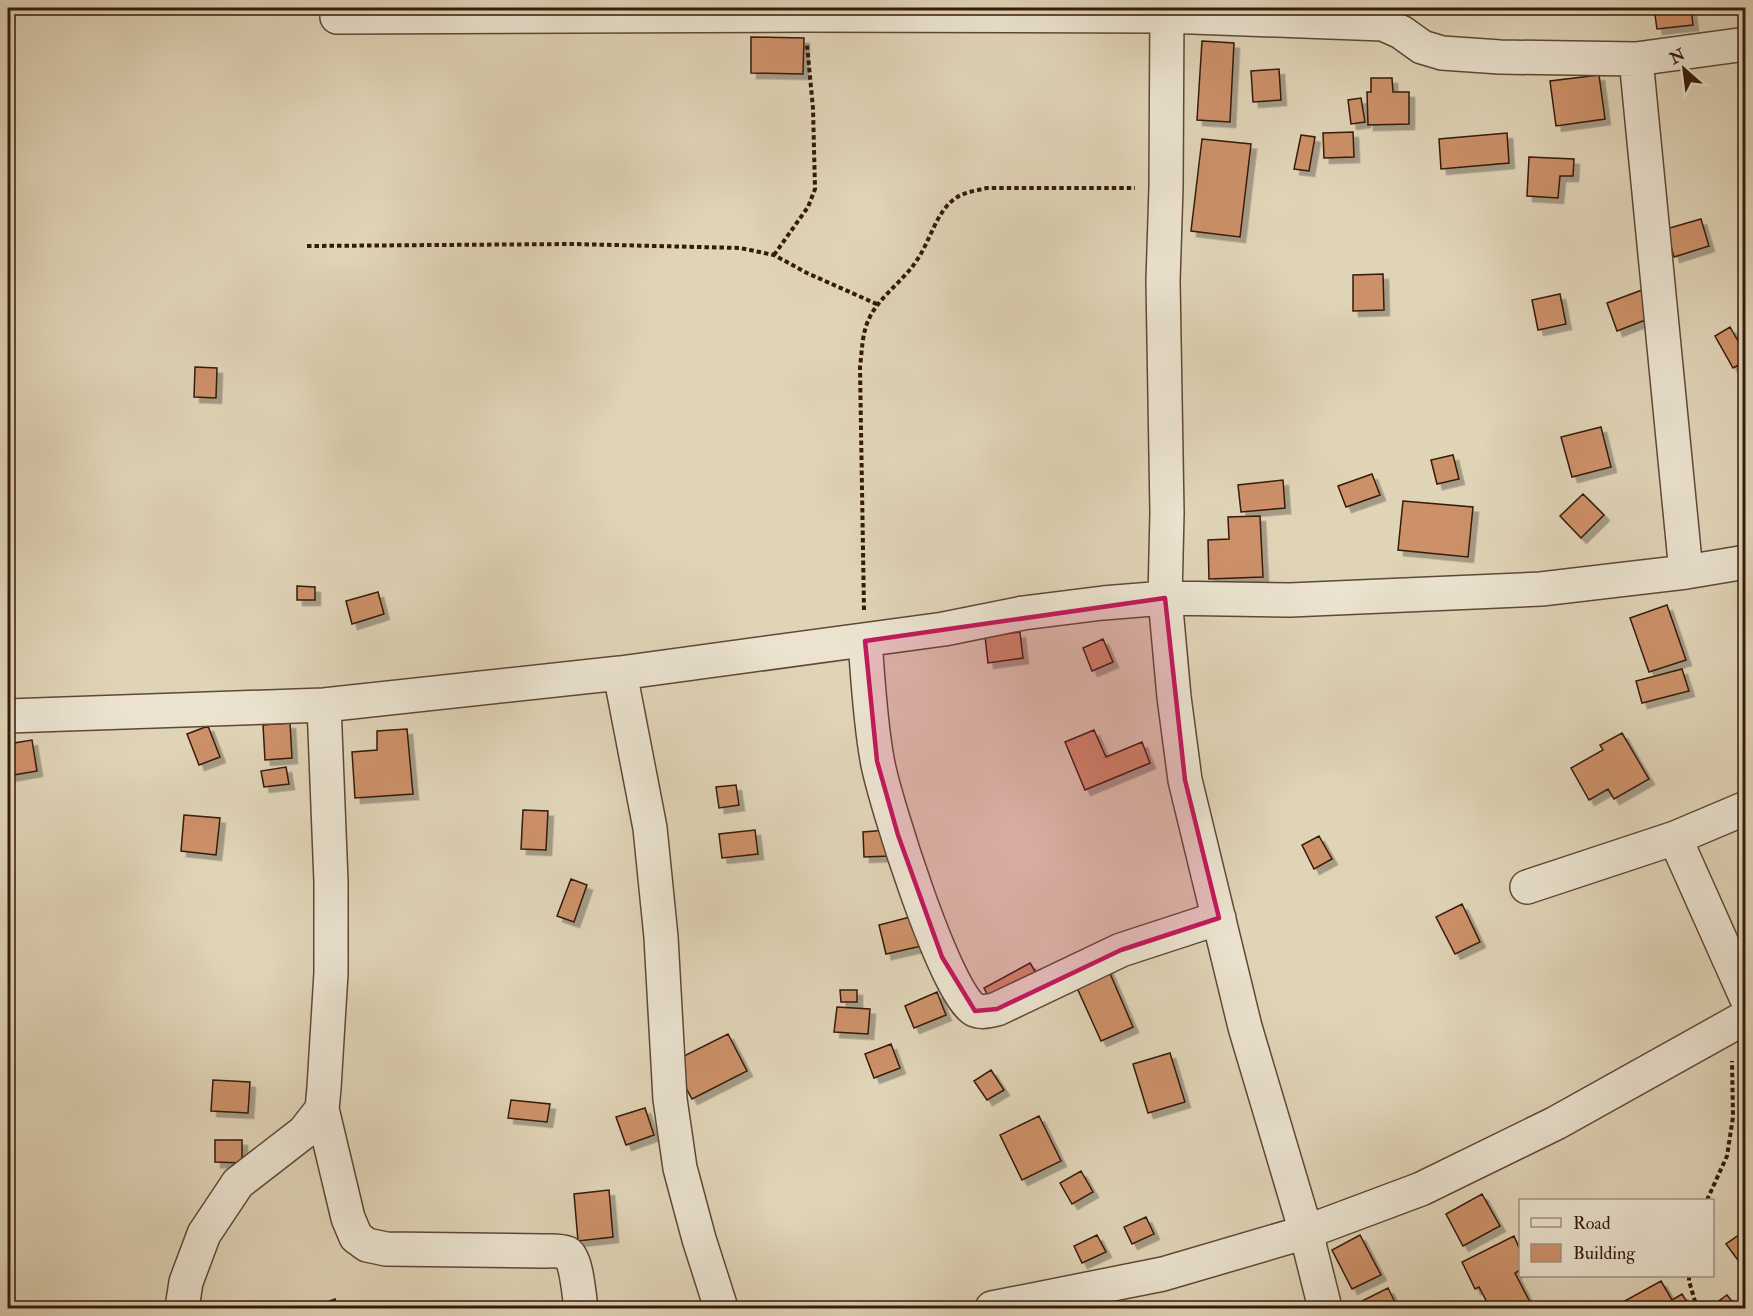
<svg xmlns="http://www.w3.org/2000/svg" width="1753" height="1316" viewBox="0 0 1753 1316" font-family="'IM FELL Double Pica',serif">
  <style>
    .building { fill: #cd9169; stroke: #351a0b; stroke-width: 1.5; filter: url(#shadow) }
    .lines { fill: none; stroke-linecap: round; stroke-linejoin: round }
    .minor-casing { stroke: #604836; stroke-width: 36 }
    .path { stroke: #351a0b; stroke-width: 4; stroke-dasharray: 4.5 3; stroke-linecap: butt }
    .minor { stroke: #ebe3d0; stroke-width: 33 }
    .marked { fill: #c2185b; fill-opacity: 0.2; stroke: #c2185b; stroke-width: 4.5; stroke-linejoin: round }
  </style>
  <defs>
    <filter id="shadow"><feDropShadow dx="5.5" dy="5.5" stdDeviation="0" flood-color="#0004"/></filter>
  </defs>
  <rect width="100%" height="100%" fill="#e0d4b7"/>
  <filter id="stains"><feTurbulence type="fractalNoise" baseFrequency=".00333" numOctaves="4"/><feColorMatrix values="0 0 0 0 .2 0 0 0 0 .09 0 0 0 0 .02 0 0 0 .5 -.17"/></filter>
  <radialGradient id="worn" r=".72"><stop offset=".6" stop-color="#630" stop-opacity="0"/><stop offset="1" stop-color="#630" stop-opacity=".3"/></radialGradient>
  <path class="building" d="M 1654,8 L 1691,8 L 1693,25 L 1657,29 Z
    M 751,37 L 804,38 L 803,74 L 751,73 Z
    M 1202,41 L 1234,43 L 1230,122 L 1197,120 Z
    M 1279,69 L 1281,100 L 1253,102 L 1251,71 Z
    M 1599,75 L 1605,119 L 1556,126 L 1550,81 Z
    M 1371,78 L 1392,78 L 1393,92 L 1409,92 L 1409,124 L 1368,125 L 1367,92 L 1371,92 Z
    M 1361,98 L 1365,122 L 1351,124 L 1348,100 Z
    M 1353,132 L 1354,157 L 1324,158 L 1323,133 Z
    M 1507,133 L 1509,163 L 1441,169 L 1439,139 Z
    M 1301,135 L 1315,137 L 1309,171 L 1294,169 Z
    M 1202,139 L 1251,144 L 1240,237 L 1191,231 Z
    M 1529,157 L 1574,159 L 1573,176 L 1560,176 L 1558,198 L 1527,196 Z
    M 1701,219 L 1709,246 L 1674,257 L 1666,229 Z
    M 1383,274 L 1384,310 L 1353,311 L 1353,275 Z
    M 1642,290 L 1653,317 L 1617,331 L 1607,303 Z
    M 1560,294 L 1566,324 L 1538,330 L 1532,300 Z
    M 1730,327 L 1746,355 L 1746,361 L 1733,368 L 1715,336 Z
    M 195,367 L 217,368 L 216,398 L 194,397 Z
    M 1601,427 L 1611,467 L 1572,477 L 1561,437 Z
    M 1453,455 L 1459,479 L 1437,484 L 1431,460 Z
    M 1372,474 L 1380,495 L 1346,507 L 1338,486 Z
    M 1283,480 L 1285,508 L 1241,512 L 1238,485 Z
    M 1583,494 L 1604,515 L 1581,538 L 1560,516 Z
    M 1403,501 L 1473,507 L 1468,557 L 1398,550 Z
    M 1260,516 L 1263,577 L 1209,579 L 1208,540 L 1229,539 L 1228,517 Z
    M 297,586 L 315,587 L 315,600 L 297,600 Z
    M 378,592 L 384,614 L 352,624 L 346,601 Z
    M 1667,605 L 1686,660 L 1649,672 L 1630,618 Z
    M 1020,632 L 1023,658 L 988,663 L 985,636 Z
    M 1103,639 L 1113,662 L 1092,671 L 1083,648 Z
    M 1682,669 L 1689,691 L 1642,703 L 1636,681 Z
    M 290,723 L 292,758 L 265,760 L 263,725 Z
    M 208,726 L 220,757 L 199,765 L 187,734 Z
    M 407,729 L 413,794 L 355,798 L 352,752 L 377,750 L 377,731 Z
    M 1094,730 L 1106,757 L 1142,742 L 1150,763 L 1085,790 L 1065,742 Z
    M 1622,733 L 1649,779 L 1614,799 L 1608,789 L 1589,800 L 1571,768 L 1603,750 L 1600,745 Z
    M 32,740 L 37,771 L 8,776 L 8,744 Z
    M 286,767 L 289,784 L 264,787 L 261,771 Z
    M 736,785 L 739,805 L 719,808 L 716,787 Z
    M 523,810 L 548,811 L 546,850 L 521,849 Z
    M 184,815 L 220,818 L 216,855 L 181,851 Z
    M 755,830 L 758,854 L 722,858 L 719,834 Z
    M 887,830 L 889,856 L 864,857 L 863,832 Z
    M 1319,836 L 1332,859 L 1314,869 L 1302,845 Z
    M 571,879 L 587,885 L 574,922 L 557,916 Z
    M 1462,904 L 1480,942 L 1455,954 L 1436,917 Z
    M 918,915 L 926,945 L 886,954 L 879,925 Z
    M 1030,963 L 1041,981 L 994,1007 L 984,988 Z
    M 1106,964 L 1133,1027 L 1101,1041 L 1073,979 Z
    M 840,990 L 857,990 L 857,1002 L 841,1002 Z
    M 937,992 L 946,1015 L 914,1028 L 905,1006 Z
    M 837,1007 L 870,1009 L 868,1034 L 834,1032 Z
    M 728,1034 L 747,1071 L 692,1099 L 672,1062 Z
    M 891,1044 L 900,1068 L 874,1078 L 865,1054 Z
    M 1170,1053 L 1185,1102 L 1148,1113 L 1133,1064 Z
    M 991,1070 L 1004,1090 L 987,1100 L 974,1081 Z
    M 213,1080 L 250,1082 L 248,1113 L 211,1111 Z
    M 511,1100 L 550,1104 L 547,1122 L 508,1118 Z
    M 645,1108 L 654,1135 L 626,1145 L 616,1117 Z
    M 1039,1116 L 1061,1161 L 1022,1180 L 1000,1135 Z
    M 215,1140 L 242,1140 L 242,1163 L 215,1162 Z
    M 1081,1171 L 1093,1192 L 1072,1204 L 1060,1183 Z
    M 609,1190 L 613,1237 L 578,1241 L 574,1194 Z
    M 1482,1194 L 1500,1226 L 1463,1246 L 1446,1214 Z
    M 1146,1217 L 1154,1234 L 1132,1244 L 1124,1227 Z
    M 1746,1230 L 1746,1271 L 1726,1244 Z
    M 1097,1235 L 1106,1252 L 1082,1263 L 1074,1246 Z
    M 1360,1235 L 1381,1275 L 1352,1289 L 1332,1250 Z
    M 1514,1236 L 1520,1250 L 1520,1270 L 1515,1273 L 1533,1308 L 1490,1308 L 1479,1287 L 1475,1289 L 1462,1262 Z
    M 1661,1281 L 1672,1300 L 1682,1294 L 1691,1308 L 1624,1308 L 1621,1303 Z
    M 1388,1288 L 1398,1308 L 1359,1308 L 1356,1304 Z
    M 1727,1295 L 1737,1308 L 1720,1308 L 1716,1303 Z
    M 335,1299 L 338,1308 L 319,1308 L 318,1305 Z"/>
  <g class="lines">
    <g class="minor-casing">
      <path id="minor" d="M 1167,8 L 1166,187 L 1163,281 L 1167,513 L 1165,598 L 1174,697 L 1185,780 L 1245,1027 L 1306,1232 L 1325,1308
        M 337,17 L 804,15 L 1166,16 L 1383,24 L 1401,32 L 1422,47 L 1442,53 L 1500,57 L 1636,59 L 1746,44
        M 1636,59 L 1686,572
        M 865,641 C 868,680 870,720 877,759 C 883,796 946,997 975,1010 C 981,1013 990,1011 997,1009 L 1121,950 L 1219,918
        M 620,673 L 650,828 L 661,937 L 670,1099 L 680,1168 L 699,1239 L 721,1308
        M 8,716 L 324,705 L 620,673 L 944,629 L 1023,613 L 1103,603 L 1165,598 L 1290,600 L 1541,589 L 1686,572 L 1746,562
        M 1675,838 L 1746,997
        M 1527,887 L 1675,838 L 1746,808
        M 322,1109 L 348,1218 L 356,1237 L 367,1245 L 386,1249 L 543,1251 C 550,1251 560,1250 567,1253 C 577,1259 579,1297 581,1308
        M 182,1308 L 186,1282 L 204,1234 L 238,1183 L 304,1132 L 322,1109 L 324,1088 L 331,973 L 331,882 L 324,705
        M 992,1308 L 1163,1274 L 1306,1232 L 1421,1189 L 1556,1123 L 1746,1017"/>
    </g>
    <path class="path" d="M 307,246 L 573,244 L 740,248 L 774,255 L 807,273 L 879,305
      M 774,255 L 808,207 L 815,189 L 813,108 L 807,45
      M 864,610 L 860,367 C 862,351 862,335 868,321 C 878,297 903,282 917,260 C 929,243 936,214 952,201 C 962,192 975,191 987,188 L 1135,188
      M 1707,1200 L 1727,1156 L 1733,1117 L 1732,1061
      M 1689,1276 L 1689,1281 L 1697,1308"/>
    <use href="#minor" class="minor"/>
  </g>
  <path class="marked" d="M 1165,598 L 1185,780 L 1219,918 L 1121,950 L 997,1009 L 975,1011 L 942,957 L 898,835 L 877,761 L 865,641 Z"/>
  <rect width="1753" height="1316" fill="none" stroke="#e0d4b7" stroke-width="30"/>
  <rect x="9" y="9" width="1735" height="1298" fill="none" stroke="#351a0b" stroke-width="3"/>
  <rect x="15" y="15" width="1723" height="1286" fill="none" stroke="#351a0b" stroke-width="1.5"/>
  <rect x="1519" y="1199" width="195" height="78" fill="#ebe3d0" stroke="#a29381" stroke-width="1.5"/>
  <rect x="1531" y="1218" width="30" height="9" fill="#ebe3d0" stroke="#a29381" stroke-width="1.5"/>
  <text x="1573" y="1229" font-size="18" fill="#351a0b">Road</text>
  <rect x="1531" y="1244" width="30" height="18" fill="#cd9169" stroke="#a29381" stroke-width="1.5"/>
  <text x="1573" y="1259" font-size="18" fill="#351a0b">Building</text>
  <g transform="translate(1684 69) rotate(332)" stroke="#ebe3d0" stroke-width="4.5" paint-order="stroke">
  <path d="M0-4.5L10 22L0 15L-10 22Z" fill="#351a0b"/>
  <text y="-9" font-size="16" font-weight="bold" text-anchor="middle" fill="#351a0b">N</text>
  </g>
  <rect width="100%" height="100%" filter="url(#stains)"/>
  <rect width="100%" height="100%" fill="url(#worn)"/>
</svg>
